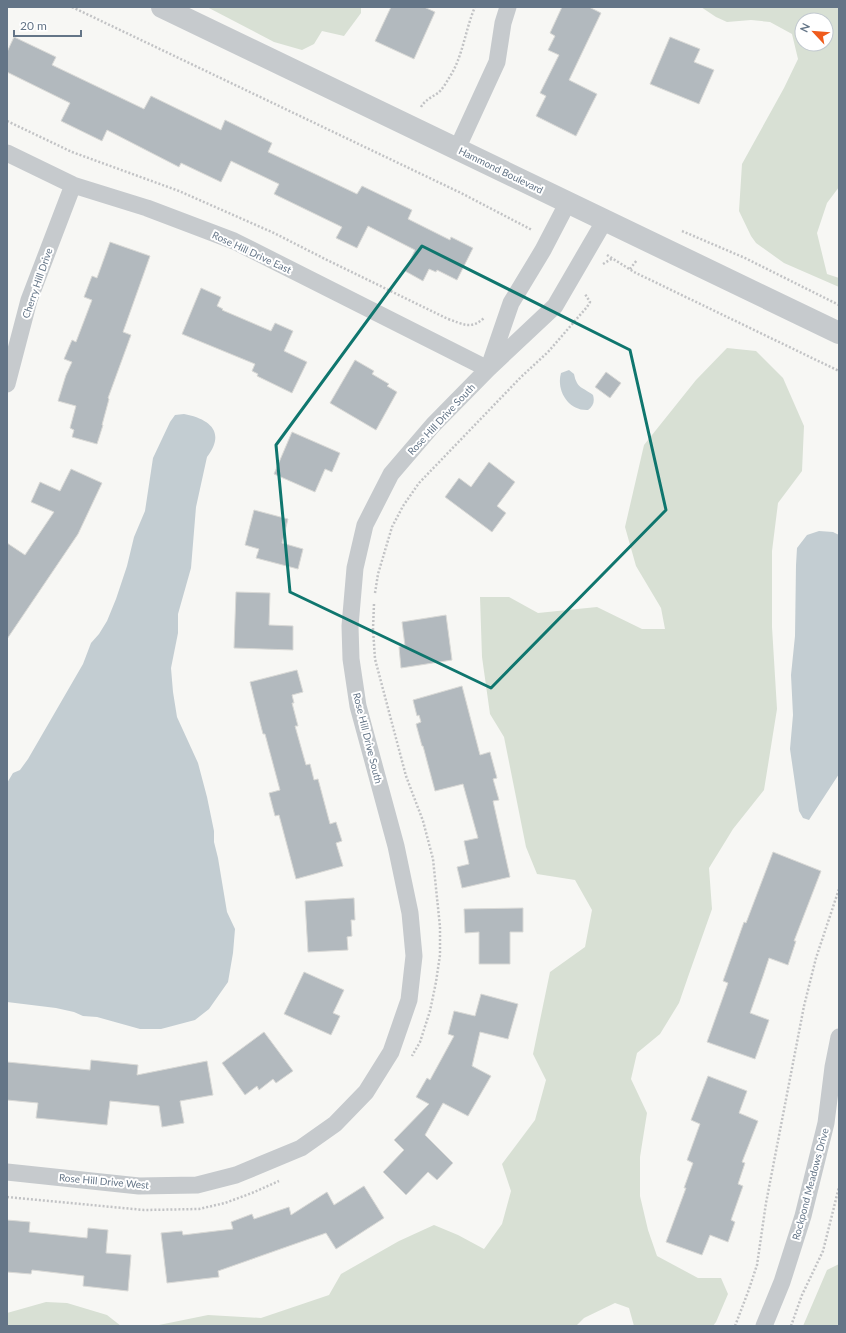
<svg xmlns="http://www.w3.org/2000/svg" width="846" height="1333" viewBox="0 0 846 1333" font-family="Lato,sans-serif">
  <style>
    .green { fill: #d8e0d4; fill-rule: evenodd }
    .water { fill: #c3cdd2 }
    .building { fill: #b2b9be; stroke: #d9d9d6 }
    .lines { fill: none; stroke-linecap: round; stroke-linejoin: round }
    .path { stroke: #c2c3c5; stroke-width: 2.5; stroke-dasharray: 2 2; stroke-linecap: butt }
    .minor { stroke: #c6cacd; stroke-width: 17 }
    .tertiary { stroke: #c6cacd; stroke-width: 22 }
    .marked { fill: none; stroke: #0f766e; stroke-width: 3; stroke-linejoin: round }
    .labels { text-anchor: middle; dominant-baseline: central; stroke-width: 4; stroke-linejoin: round; paint-order: stroke }
    .street-label { font-size: 10px; fill: #647587; stroke: #fff }
  </style>
  <rect width="100%" height="100%" fill="#f7f7f4"/>
  <path class="green" d="M 207,7 L 361,7 L 361,13 L 344,36 L 322,31 L 314,44 L 302,50 L 274,42 Z
    M 701,7 L 839,7 L 839,187 L 827,203 L 817,233 L 827,274 L 839,278 L 839,287 L 784,263 L 756,243 L 751,236 L 739,211 L 742,164 L 784,88 L 798,59 L 792,34 L 770,22 L 751,20 L 727,22 L 716,17 ZM 802,20 L 826,20 L 826,44 L 802,44 Z
    M 727,348 L 756,351 L 783,378 L 804,426 L 802,471 L 778,503 L 772,551 L 772,627 L 777,709 L 764,790 L 733,829 L 709,868 L 712,909 L 689,974 L 679,1003 L 660,1034 L 637,1053 L 631,1079 L 647,1113 L 640,1157 L 640,1196 L 648,1230 L 657,1256 L 698,1278 L 721,1278 L 728,1294 L 716,1322 L 713,1326 L 634,1326 L 629,1308 L 615,1303 L 584,1318 L 576,1326 L 154,1326 L 208,1315 L 261,1318 L 329,1295 L 341,1274 L 399,1241 L 434,1225 L 458,1235 L 484,1249 L 502,1224 L 511,1191 L 502,1164 L 535,1120 L 546,1080 L 533,1054 L 550,972 L 585,947 L 592,910 L 575,880 L 537,874 L 526,847 L 504,737 L 490,714 L 482,657 L 480,597 L 509,597 L 538,613 L 597,607 L 642,629 L 665,629 L 661,608 L 636,566 L 625,527 L 644,445 L 696,380 Z
    M 839,1264 L 839,1326 L 803,1326 L 827,1270 Z
    M 46,1302 L 67,1303 L 107,1315 L 121,1326 L 7,1326 L 7,1313 Z"/>
  <path class="water" d="M 569,370 L 574,374 C 577,389 583,387 593,395 C 595,402 593,406 588,410 C 568,411 556,390 561,373 Z
    M 184,414 C 210,419 226,432 207,457 L 196,507 L 191,568 L 178,614 L 178,633 L 171,668 L 173,692 L 177,717 L 198,763 L 207,797 L 214,831 L 214,842 L 218,858 L 227,912 L 235,929 L 233,953 L 228,982 L 209,1009 L 195,1020 L 161,1029 L 140,1029 L 97,1017 L 83,1016 L 74,1012 L 56,1008 L 7,1002 L 7,783 L 13,773 L 20,770 L 28,759 L 83,664 L 91,643 L 99,634 L 107,621 L 116,599 L 127,566 L 134,537 L 145,511 L 153,458 L 170,422 L 175,415 Z
    M 819,531 L 833,532 L 839,535 L 839,774 L 809,820 L 803,818 L 799,811 L 790,749 L 793,715 L 791,675 L 795,636 L 796,565 L 797,548 L 807,535 Z"/>
  <path class="building" d="M 391,7 L 424,7 L 435,12 L 414,59 L 375,41 Z
    M 562,7 L 589,7 L 601,13 L 569,80 L 597,94 L 576,136 L 536,116 L 546,96 L 540,93 L 559,55 L 548,50 L 555,36 L 550,33 Z
    M 14,37 L 56,57 L 52,65 L 144,109 L 151,96 L 221,130 L 225,120 L 272,143 L 268,152 L 315,174 L 357,194 L 362,186 L 412,210 L 408,219 L 450,240 L 451,237 L 473,248 L 457,280 L 437,270 L 436,272 L 429,269 L 423,281 L 405,271 L 415,250 L 368,226 L 357,248 L 336,238 L 342,227 L 274,194 L 279,184 L 231,161 L 221,182 L 181,163 L 179,167 L 107,130 L 102,141 L 61,121 L 70,103 L 7,72 L 7,52 Z
    M 670,37 L 700,49 L 694,62 L 714,70 L 699,104 L 650,84 Z
    M 110,242 L 150,256 L 123,332 L 131,335 L 108,398 L 109,399 L 102,425 L 103,425 L 97,444 L 72,437 L 74,430 L 70,428 L 76,406 L 58,401 L 66,375 L 72,362 L 64,359 L 72,340 L 76,342 L 92,300 L 84,297 L 92,276 L 97,278 Z
    M 201,288 L 221,297 L 217,306 L 223,309 L 222,310 L 271,331 L 275,323 L 293,331 L 284,351 L 307,362 L 292,393 L 257,376 L 258,374 L 252,371 L 255,364 L 182,334 Z
    M 355,360 L 374,371 L 372,374 L 389,384 L 387,386 L 397,392 L 376,430 L 330,403 Z
    M 606,372 L 621,383 L 610,398 L 595,387 Z
    M 292,432 L 340,453 L 332,472 L 325,469 L 315,492 L 274,474 Z
    M 489,462 L 515,482 L 497,506 L 506,513 L 492,532 L 445,497 L 459,478 L 471,487 Z
    M 71,469 L 102,483 L 78,534 L 7,639 L 7,543 L 25,555 L 54,512 L 31,502 L 40,482 L 60,491 Z
    M 254,510 L 288,519 L 282,543 L 303,549 L 298,569 L 256,558 L 259,549 L 245,545 Z
    M 236,592 L 270,593 L 269,625 L 293,626 L 293,650 L 234,648 Z
    M 446,615 L 452,660 L 401,668 L 399,647 L 405,646 L 402,622 Z
    M 297,670 L 303,692 L 292,695 L 294,703 L 292,703 L 298,726 L 295,726 L 306,765 L 310,764 L 314,780 L 318,779 L 330,824 L 336,822 L 342,841 L 336,843 L 343,866 L 296,879 L 279,815 L 275,816 L 269,793 L 280,790 L 265,734 L 263,734 L 250,682 Z
    M 462,686 L 480,755 L 490,752 L 497,778 L 493,779 L 499,800 L 493,801 L 510,877 L 462,888 L 457,867 L 469,864 L 464,841 L 478,838 L 463,784 L 435,791 L 423,746 L 422,746 L 416,724 L 421,722 L 419,715 L 417,716 L 413,700 Z
    M 773,852 L 821,871 L 794,941 L 796,941 L 788,965 L 769,958 L 763,976 L 750,1013 L 769,1020 L 755,1059 L 707,1042 L 728,983 L 723,981 L 744,922 L 746,923 Z
    M 354,898 L 355,920 L 351,920 L 352,936 L 347,937 L 348,950 L 308,952 L 305,901 Z
    M 523,908 L 523,932 L 510,932 L 510,964 L 479,964 L 479,932 L 465,933 L 464,909 Z
    M 304,972 L 344,990 L 333,1013 L 340,1016 L 331,1035 L 284,1014 Z
    M 481,994 L 518,1004 L 508,1039 L 480,1032 L 472,1066 L 491,1076 L 468,1116 L 443,1103 L 425,1135 L 453,1163 L 437,1180 L 428,1172 L 406,1195 L 383,1172 L 404,1150 L 394,1140 L 429,1104 L 416,1097 L 427,1078 L 430,1080 L 454,1036 L 448,1034 L 454,1011 L 475,1016 Z
    M 264,1032 L 293,1071 L 276,1083 L 273,1079 L 259,1090 L 257,1086 L 245,1095 L 222,1063 Z
    M 91,1060 L 138,1065 L 137,1075 L 207,1061 L 213,1095 L 180,1101 L 184,1123 L 162,1127 L 159,1106 L 110,1101 L 107,1125 L 36,1118 L 38,1103 L 7,1100 L 7,1062 L 90,1070 Z
    M 708,1076 L 747,1091 L 739,1113 L 758,1121 L 742,1162 L 745,1163 L 738,1184 L 743,1186 L 731,1220 L 735,1222 L 728,1242 L 710,1235 L 702,1255 L 666,1242 L 686,1188 L 684,1188 L 693,1163 L 687,1160 L 700,1124 L 691,1120 Z
    M 364,1186 L 384,1218 L 336,1249 L 326,1233 L 218,1271 L 219,1277 L 167,1283 L 161,1233 L 182,1231 L 183,1235 L 233,1229 L 231,1222 L 252,1214 L 254,1219 L 289,1207 L 291,1215 L 327,1192 L 334,1205 Z
    M 7,1220 L 30,1222 L 29,1232 L 87,1238 L 88,1228 L 108,1230 L 106,1253 L 131,1255 L 128,1291 L 83,1286 L 84,1276 L 32,1270 L 31,1274 L 7,1272 Z"/>
  <g class="lines">
    <path class="path" d="M 72,7 L 461,193 L 532,230
      M 421,107 C 425,100 432,97 438,93 C 442,90 446,83 449,78 C 463,57 465,30 475,7
      M 7,121 L 72,152 L 179,191 L 274,233 L 327,260 L 448,319 C 463,324 471,330 484,318
      M 682,231 L 745,258 L 839,305
      M 607,255 L 634,272 L 839,371
      M 603,264 L 613,258
      M 630,269 L 637,260
      M 375,593 L 378,574 L 392,527 L 403,506 L 419,483 L 521,377 L 548,352 L 587,307 L 590,302 L 585,294
      M 374,604 L 373,629 L 375,659 L 406,776 L 423,821 L 433,859 L 440,927 L 440,955 L 436,982 L 430,1011 L 420,1042 L 412,1056
      M 7,1197 L 144,1210 L 199,1209 L 225,1203 L 252,1193 L 279,1181
      M 735,1326 L 748,1292 L 757,1265 L 766,1203 L 804,1006 L 816,958 L 839,889
      M 791,1326 L 802,1295 L 823,1251 L 839,1187"/>
    <path class="minor" d="M 457,149 L 497,62 L 503,23 L 508,7
      M 7,153 L 73,185 L 147,208 L 234,241 L 488,369
      M 489,367 L 511,303 L 543,250 L 568,202
      M 7,384 L 29,300 L 73,185
      M 7,1172 L 139,1186 L 197,1185 L 236,1175 L 301,1148 L 335,1124 L 366,1092 L 391,1052 L 409,1000 L 414,956 L 410,913 L 396,846 L 358,706 L 351,659 L 350,626 L 355,568 L 365,525 L 391,474 L 433,425 L 488,369 L 555,306 L 605,220
      M 764,1326 L 782,1282 L 803,1216 L 826,1123 L 833,1067 L 839,1037"/>
    <path class="tertiary" d="M 162,7 L 839,333"/>
  </g>
  <path class="marked" d="M 422,246 L 630,350 L 666,510 L 491,688 L 290,592 L 276,445 Z"/>
  <g class="labels">
    <g class="street-label">
      <text transform="translate(501 170) rotate(26)">Hammond Boulevard</text>
      <text transform="translate(252 252) rotate(25)">Rose Hill Drive East</text>
      <text transform="translate(37 283) rotate(-71)">Cherry Hill Drive</text>
      <text transform="translate(441 419) rotate(-47)">Rose Hill Drive South</text>
      <text transform="translate(368 738) rotate(76)">Rose Hill Drive South</text>
      <text transform="translate(104 1181) rotate(5)">Rose Hill Drive West</text>
      <text transform="translate(810 1184) rotate(-75)">Rockpond Meadows Drive</text>
    </g>
  </g>
  <rect width="846" height="1333" fill="none" stroke="#647587" stroke-width="16"/>
  <g transform="translate(814 32) rotate(296)"><circle r="19" fill="#ffffff" stroke="#c1c8cf"/>
  <path d="M0-3L7 15L0 10L-7 15Z" fill="#ef5b1c"/>
  <text y="-6" font-size="11" font-weight="bold" text-anchor="middle" fill="#647587">N</text>
  </g>
  <path d="M14 30v6h67v-6" fill="none" stroke="#647587" stroke-width="2"/>
  <text x="20" y="30" font-size="12" fill="#647587" stroke="#ffffff" stroke-width="3" paint-order="stroke">20 m</text>
</svg>
